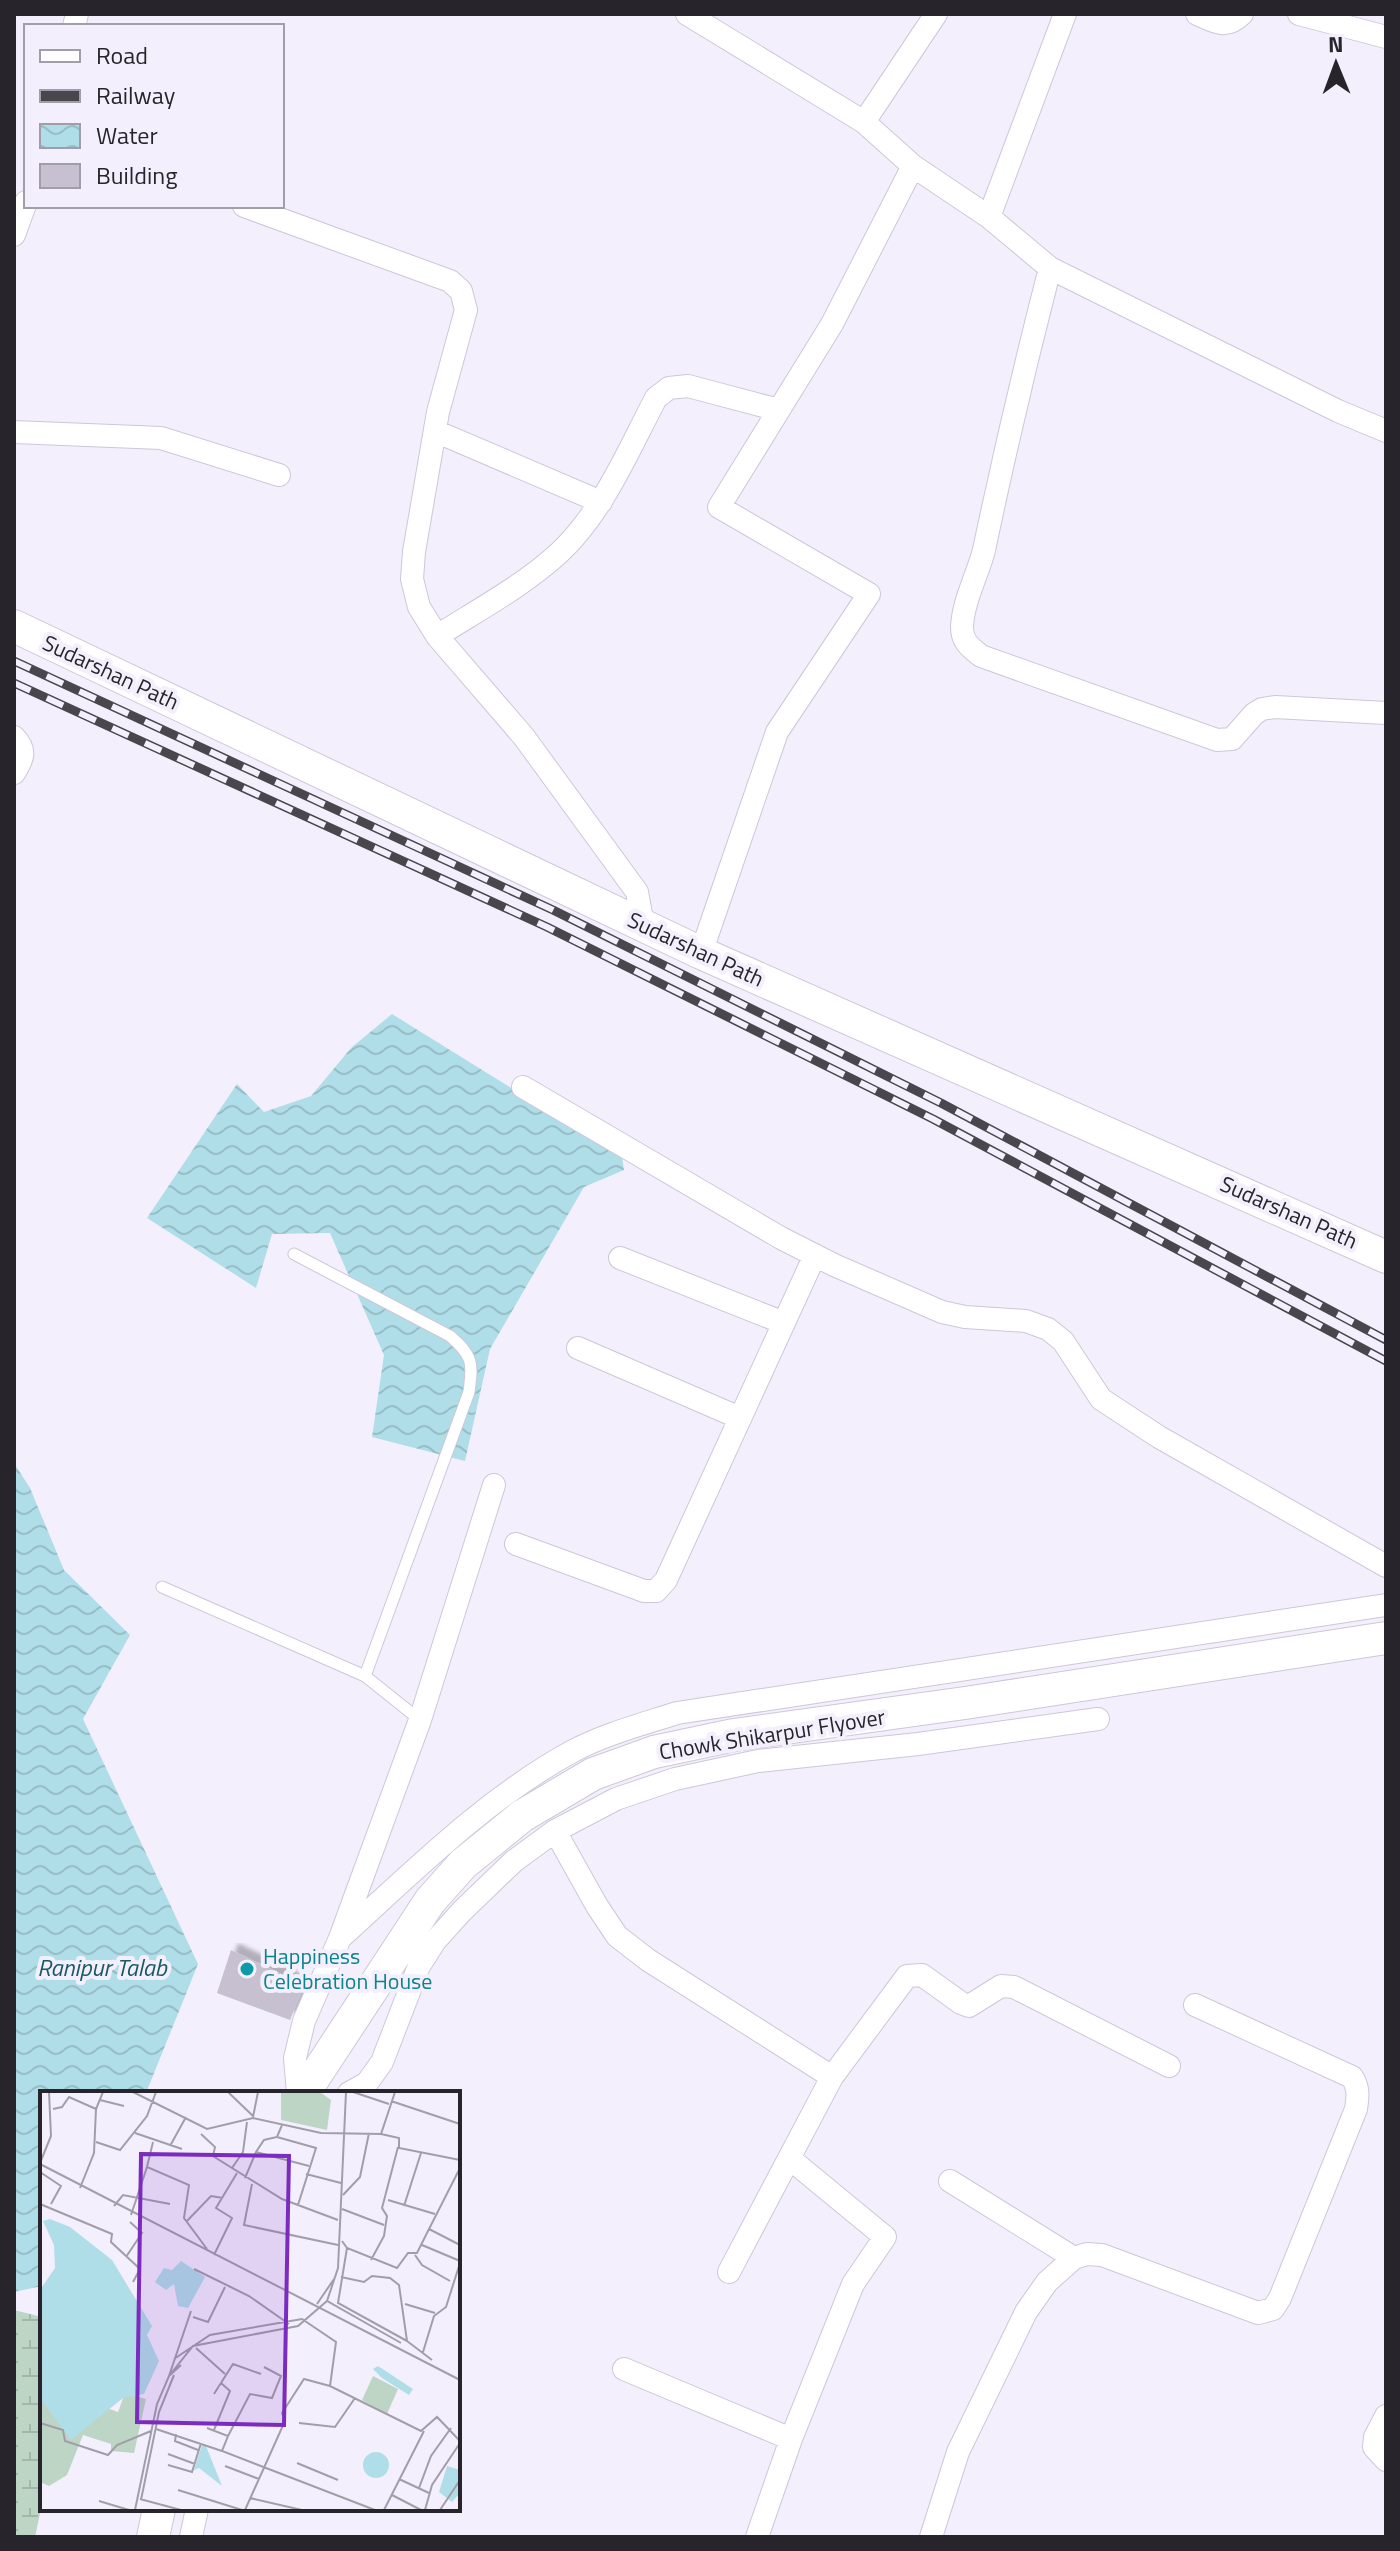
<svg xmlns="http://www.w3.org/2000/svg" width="1400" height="2551" viewBox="0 0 1400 2551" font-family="'Titillium Web',sans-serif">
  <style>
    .wetland { fill: url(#wetland-marsh) }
    .water { fill: url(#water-waves) }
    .building { fill: #c6c0d0; filter: url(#shadow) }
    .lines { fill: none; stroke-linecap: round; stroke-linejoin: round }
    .service-casing { stroke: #cdc7d8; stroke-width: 13 }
    .minor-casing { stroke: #cdc7d8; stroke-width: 24 }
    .secondary-casing { stroke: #cdc7d8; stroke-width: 34 }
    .service { stroke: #fff; stroke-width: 11 }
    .minor { stroke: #fff; stroke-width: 22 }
    .secondary { stroke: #fff; stroke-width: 32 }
    .rail-casing { stroke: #49464e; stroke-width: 9 }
    .rail { stroke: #f4effd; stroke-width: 6; stroke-dasharray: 18; stroke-linecap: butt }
    .culture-dot { fill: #0f9aa8; stroke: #f4effd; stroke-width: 3 }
    .labels { text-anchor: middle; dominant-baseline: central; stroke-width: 8; stroke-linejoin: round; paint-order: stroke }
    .street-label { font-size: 22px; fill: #27252b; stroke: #f4effd }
    .culture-label { font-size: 22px; fill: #0d838f; stroke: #f4effd; text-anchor: start }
    .water-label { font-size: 24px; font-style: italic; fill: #1b5a65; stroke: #f4effd }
    .inset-road { fill: none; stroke: #a29ea9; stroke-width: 2 }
    .view { fill: #7b2cbf; fill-opacity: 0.15; stroke: #7b2cbf; stroke-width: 4 }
    .inset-edge { fill: none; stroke: #27252b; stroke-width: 4 }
  </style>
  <defs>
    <pattern id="wetland-marsh" width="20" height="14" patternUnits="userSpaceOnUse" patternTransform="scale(2)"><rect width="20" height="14" fill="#bcd5c5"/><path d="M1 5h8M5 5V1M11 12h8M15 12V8" fill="none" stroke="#a2b7a9"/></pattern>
    <pattern id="water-waves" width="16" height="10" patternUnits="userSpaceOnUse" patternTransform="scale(2)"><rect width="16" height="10" fill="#afdee8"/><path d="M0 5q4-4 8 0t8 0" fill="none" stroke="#97bec7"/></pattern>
    <filter id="shadow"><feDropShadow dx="7" dy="-7" stdDeviation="2" flood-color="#0004"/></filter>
  </defs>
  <rect width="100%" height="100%" fill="#f4effd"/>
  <path class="wetland" d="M 14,2310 L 42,2317 L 42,2504 L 35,2537 L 14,2537 Z"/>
  <path class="water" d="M 392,1014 L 622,1157 L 624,1170 L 584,1187 L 490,1349 L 465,1461 L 372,1437 L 384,1355 L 330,1233 L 272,1234 L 256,1288 L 147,1218 L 237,1084 L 264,1112 L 311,1096 L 351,1048 Z
    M 14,1463 L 30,1488 L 64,1570 L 130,1635 L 83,1719 L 198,1964 L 146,2093 L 42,2093 L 42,2286 L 14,2292 Z"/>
  <path class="building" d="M 231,1950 L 304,1985 L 290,2020 L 217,1993 Z"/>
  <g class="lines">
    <g class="service-casing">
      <path id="service" d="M 294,1254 L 450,1336 C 473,1356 473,1362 469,1392 L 365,1676
        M 162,1587 L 365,1676 L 420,1720"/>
    </g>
    <g class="minor-casing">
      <path id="minor" d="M 687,14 L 864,122
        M 936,14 L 864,122 L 913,166 L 989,217 L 1050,268 L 1338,411 L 1386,431
        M 1197,14 C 1215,22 1226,30 1242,14
        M 1299,14 L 1386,37
        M 74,26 L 77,14
        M 244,206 L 450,281 L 461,291 L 466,310 L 438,412 L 414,552 L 412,579 L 419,607 L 437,636 L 524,737 L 637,892 L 643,925
        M 989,217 L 1065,14
        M 14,235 L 26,202
        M 1050,268 C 1026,361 1004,455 984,550 C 978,574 963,601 962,627 C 962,642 970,647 981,656 L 1217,740 L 1232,739 L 1254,714 L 1262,709 L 1275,707 L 1386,713
        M 435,431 L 601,502
        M 14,432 L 161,438 L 279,475
        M 437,636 C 478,610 523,586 559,553 C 603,512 628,451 656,398 L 669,388 L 688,386 L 779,410
        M 14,737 C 27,750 23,759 14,773
        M 701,953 L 777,732 L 869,594 L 719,507 L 832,324 L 913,166
        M 523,1087 L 781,1238 L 834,1265 L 942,1312 L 965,1317 L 1026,1321 L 1048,1329 L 1063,1341 L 1101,1399 L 1159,1437 L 1386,1566
        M 620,1258 L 784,1323
        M 578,1348 L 740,1418
        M 516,1544 L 644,1591 L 656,1591 L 666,1580 L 815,1255
        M 555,1831 L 597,1906 L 617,1936 L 648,1960 L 832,2077
        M 340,1938 C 414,1871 485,1799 573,1751 C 605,1734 643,1724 677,1713 L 1386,1605
        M 298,2093 L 295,2058 L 304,2021 L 340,1938 L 420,1720 L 494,1485
        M 349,2093 L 367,2083 L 382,2062 L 419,1966 L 435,1941 L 462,1911 L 514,1861 L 555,1831 L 616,1799 L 675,1779 L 758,1761 L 918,1744 L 1098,1719
        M 950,2181 L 1074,2258
        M 729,2272 L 832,2077 L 907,1976 L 922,1975 L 961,2003 L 969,2006 L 1001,1986 L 1014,1987 L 1169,2066
        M 624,2369 L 791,2439
        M 1386,2416 L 1375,2437 L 1374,2447 L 1386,2460
        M 191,2537 L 197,2509
        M 757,2537 L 791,2439 L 853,2284 L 885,2237 L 789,2158
        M 931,2537 L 958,2452 L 1026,2312 L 1047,2282 L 1074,2258 L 1087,2254 L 1102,2255 L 1258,2313 L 1273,2309 L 1280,2298 L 1356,2109 C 1358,2096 1359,2088 1352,2077 L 1195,2005"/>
    </g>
    <g class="secondary-casing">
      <path id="secondary" d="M 14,626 L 701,953 L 1386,1257
        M 304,2093 L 430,1901 L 463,1864 L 522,1816 L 593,1774 L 654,1752 L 734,1735 L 965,1703 L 1386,1638
        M 153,2537 L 159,2509"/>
    </g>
    <use href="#service" class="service"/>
    <use href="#minor" class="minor"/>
    <use href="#secondary" class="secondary"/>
    <g class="rail-casing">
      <path id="rail" d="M 14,661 L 553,910 L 941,1103 L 1386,1340
        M 14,683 L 547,927 L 933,1119 L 1386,1361"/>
    </g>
    <use href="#rail" class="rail"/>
  </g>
  <circle class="culture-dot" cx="247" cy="1969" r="8"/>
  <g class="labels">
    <g class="street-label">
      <text transform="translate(111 672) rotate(25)">Sudarshan Path</text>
      <text transform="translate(696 949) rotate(25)">Sudarshan Path</text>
      <text transform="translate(1289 1212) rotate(24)">Sudarshan Path</text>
      <text transform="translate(772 1734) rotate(-9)">Chowk Shikarpur Flyover</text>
    </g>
    <g class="culture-label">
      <text x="263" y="1956">Happiness<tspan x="263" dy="25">Celebration House</tspan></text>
    </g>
    <g class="water-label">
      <text x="102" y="1967">Ranipur Talab</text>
    </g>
  </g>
  <g transform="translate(40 2091)">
    <rect width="420" height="420" fill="#f4effd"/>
    <path d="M 241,1 L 280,1 L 291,9 L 287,39 L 241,29 Z" fill="#bcd5c5"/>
    <path d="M 333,285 L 358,298 L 347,323 L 322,309 Z" fill="#bcd5c5"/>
    <path d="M 0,293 L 78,321 L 85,302 L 106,308 L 94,362 L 71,360 L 71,353 L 43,344 L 27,384 L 9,395 L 0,391 Z" fill="#bcd5c5"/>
    <path d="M 10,128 L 30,136 L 72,169 L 112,235 L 107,244 L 119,270 L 104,303 L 83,307 L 31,349 L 0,307 L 0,199 L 15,177 L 14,154 L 3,130 ZM 141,170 L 165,186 L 148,217 L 138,215 L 134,193 L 126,199 L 115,191 L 124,177 L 132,179 ZM 338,275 L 373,298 L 369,304 L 342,287 L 333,278 ZM 162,354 L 166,355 L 182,395 L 159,377 L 154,379 ZM323 374a13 13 0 1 1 26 0a13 13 0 1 1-26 0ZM 407,375 L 420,379 L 420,402 L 412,411 L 399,401 Z" fill="#afdee8"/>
    <path class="inset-road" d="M 93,1 L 167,38 L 213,27 L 281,42 L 341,43 L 355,1M 188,1 L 213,25M 313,1 L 349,13M 60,9 L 84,15M 351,10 L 420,33M 13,18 L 22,16 L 29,6 L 56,18M 213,26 L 218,1M 207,31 L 203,61 L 192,77 L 242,108 L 298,129M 95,42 L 142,58M 161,43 L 175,56 L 173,65 L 192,77M 341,43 L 359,47 L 359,57 L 420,69M 237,46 L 276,57 L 258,114M 56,51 L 80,59 L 107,25 L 116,1M 113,51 L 107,76 L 149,94 L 144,127 L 167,158M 130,55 L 146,26M 216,61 L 269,75M 0,72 L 11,45 L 9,1M 0,73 L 420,289M 420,77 L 389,138 L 420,154M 0,81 L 21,95 L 11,113M 266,83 L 301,92M 205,87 L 216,61 L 224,49 L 237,46 L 242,34M 212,93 L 204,134 L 298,154M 40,97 L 54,62 L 56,18 L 63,1M 303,104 L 320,86 L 329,42M 348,109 L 395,123M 0,113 L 72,143 L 71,151 L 100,178 L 93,191M 74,115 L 83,104 L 130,113M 364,115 L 381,62M 302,118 L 344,134M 91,124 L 107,76M 146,131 L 171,105 L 183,107M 302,150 L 307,157 L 357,177 L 368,162 L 377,162 L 389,138M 382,154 L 420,170M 307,157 L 298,212 L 367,250M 174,164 L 192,127 L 176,117 L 197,82M 375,164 L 382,174 L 410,190M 86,166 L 102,142 L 90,131M 331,169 L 344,145 L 347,125 L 342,117 L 358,56M 154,178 L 209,205 L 249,233M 301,186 L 324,191 L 332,185 L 350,187 L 359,194 L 367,250 L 392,269M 287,210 L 298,177 L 306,1M 277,213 L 294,188M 365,213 L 395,222M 153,226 L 168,231 L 185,196M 156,257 L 185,283M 383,261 L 394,225 L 406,216 L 420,172M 134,268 L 170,244 L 262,228 L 296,251 L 290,295M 141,274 L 129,285 L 151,220M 174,303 L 193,273 L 221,283M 0,332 L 23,339 L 25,350 L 68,364 L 77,354 L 111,340M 259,332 L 295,336 L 315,307M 167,337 L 188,345 L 182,360 L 335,419M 116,338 L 182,360M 174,339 L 190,300 L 181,292M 136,343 L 135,350 L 158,359M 188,345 L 210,303 L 232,307 L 241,285 L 224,276M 128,363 L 155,373M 257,372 L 298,389M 128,374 L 152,381 L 161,352M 185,375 L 219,388M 359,388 L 389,402M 379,397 L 391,365 L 411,337M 138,399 L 202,419M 352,404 L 381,419M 210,407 L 262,419M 100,408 L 141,419M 101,409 L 119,321 L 134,284M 59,410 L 89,419M 95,419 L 117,313 L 129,285 L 153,255 L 258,235 L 287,210 L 361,252M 205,419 L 245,330 L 242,322 L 264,288 L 290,295 L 381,340 L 397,326 L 420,350M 344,419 L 384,340M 385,419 L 392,394 L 420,352M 400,419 L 420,389"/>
    <path class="view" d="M 101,63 L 249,65 L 244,334 L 97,331 Z"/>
    <rect width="420" height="420" class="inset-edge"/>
  </g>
  <rect width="1400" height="2551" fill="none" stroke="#27252b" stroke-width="32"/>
  <rect x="24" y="24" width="260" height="184" fill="#f4effd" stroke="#a29ea9" stroke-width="2"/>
  <rect x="40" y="50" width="40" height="12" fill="#ffffff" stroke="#a29ea9" stroke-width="2"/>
  <text x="96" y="64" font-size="24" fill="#27252b">Road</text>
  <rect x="40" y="90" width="40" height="12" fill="#49464e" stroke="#a29ea9" stroke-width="2"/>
  <text x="96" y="104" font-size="24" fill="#27252b">Railway</text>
  <rect x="40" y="124" width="40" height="24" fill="url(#water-waves)" stroke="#a29ea9" stroke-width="2"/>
  <text x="96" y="144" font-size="24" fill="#27252b">Water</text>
  <rect x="40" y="164" width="40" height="24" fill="#c6c0d0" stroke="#a29ea9" stroke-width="2"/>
  <text x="96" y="184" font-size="24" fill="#27252b">Building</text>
  <g transform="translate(1336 64) rotate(359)" stroke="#f4effd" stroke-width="6" paint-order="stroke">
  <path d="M0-6L14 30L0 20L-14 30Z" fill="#27252b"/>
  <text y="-12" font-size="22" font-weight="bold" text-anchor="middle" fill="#27252b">N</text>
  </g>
</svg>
